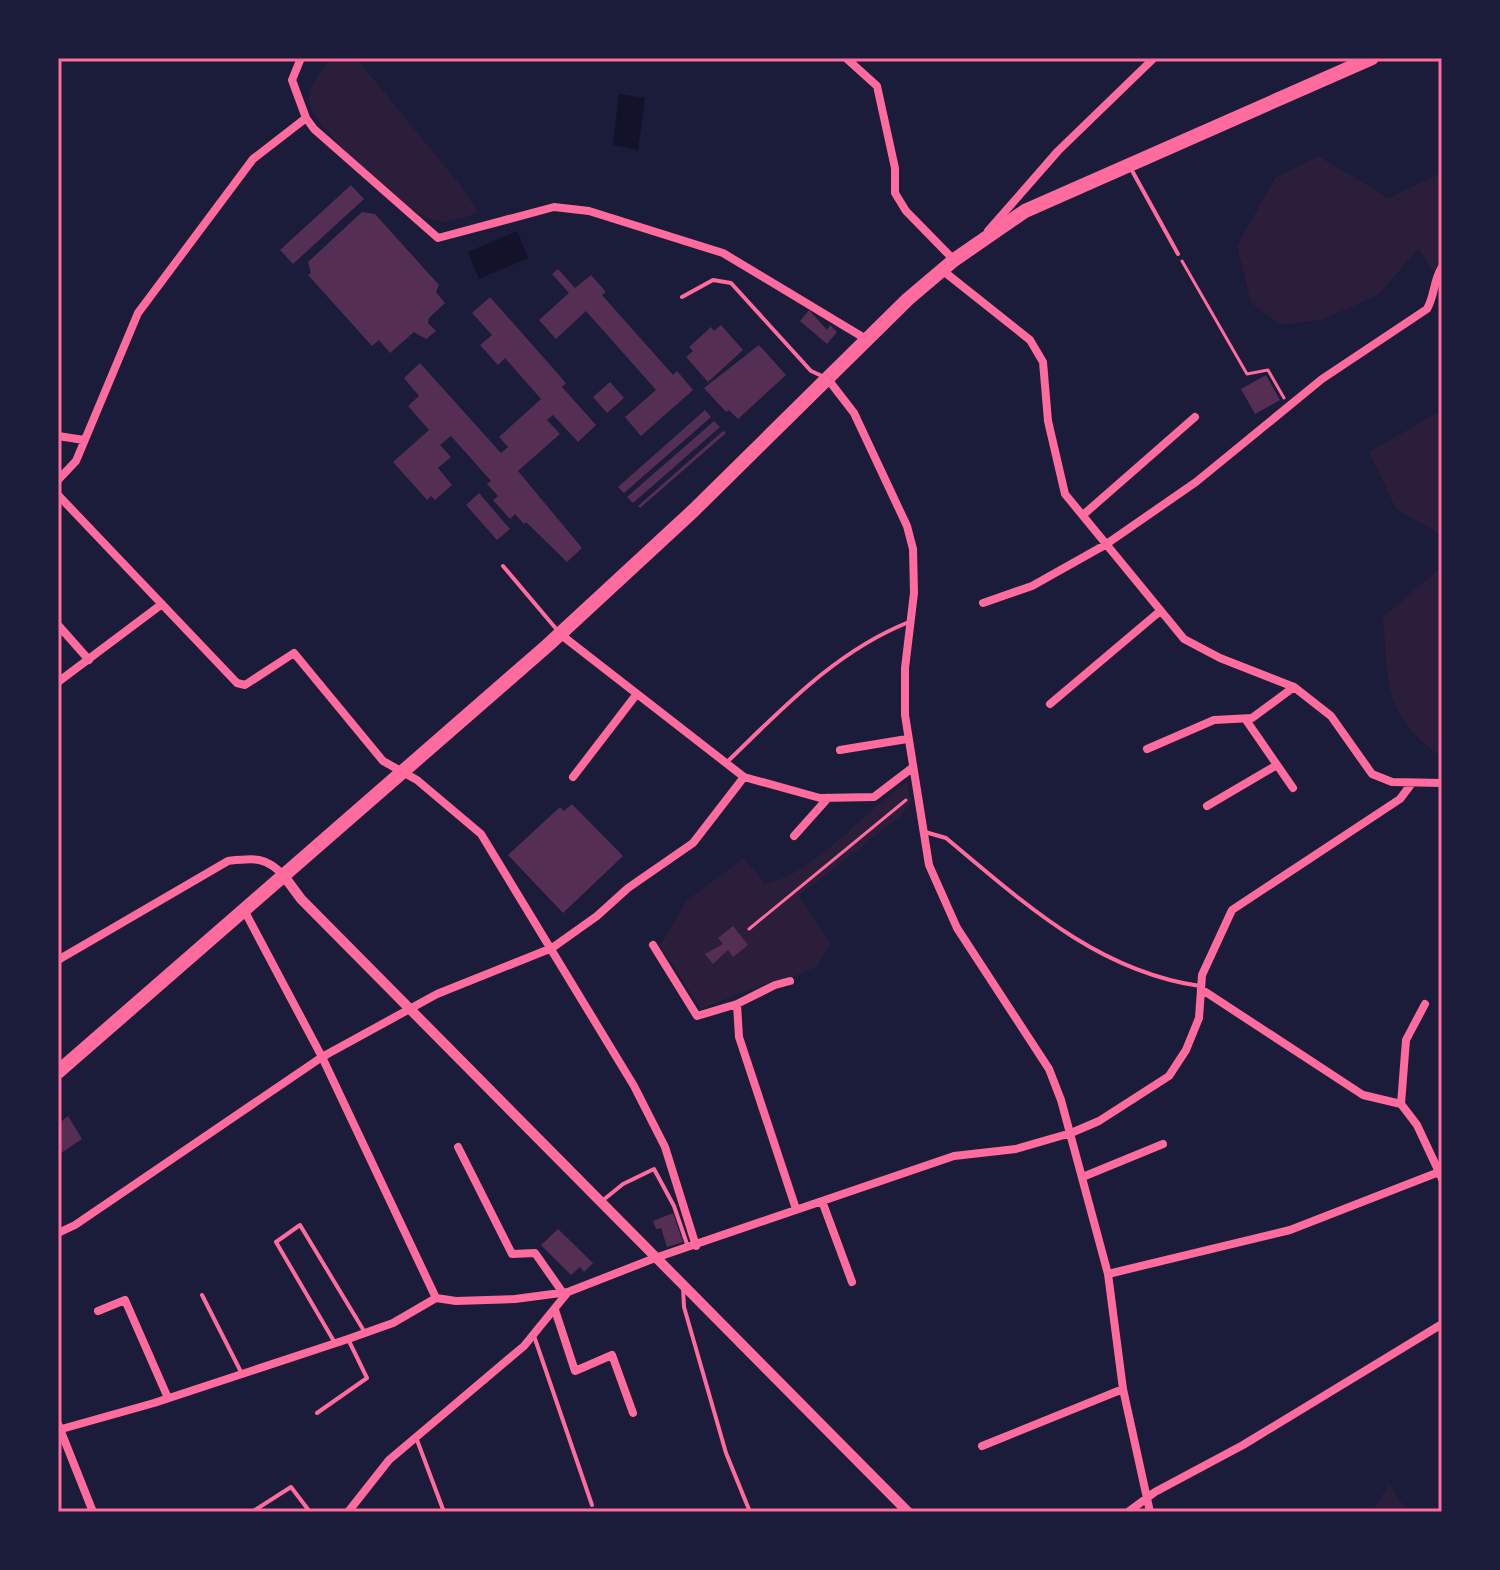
<svg xmlns="http://www.w3.org/2000/svg" width="1500" height="1570" viewBox="0 0 1500 1570" font-family="Commissioner,sans-serif">
  <style>
    .green { fill: #2a1e3b }
    .water { fill: #12122b }
    .building { fill: #542f53 }
    .lines { fill: none; stroke-linecap: round; stroke-linejoin: round }
    .path { stroke: #ff6b9d; stroke-width: 3 }
    .service { stroke: #ff6b9d; stroke-width: 4 }
    .minor { stroke: #ff6b9d; stroke-width: 8 }
    .tertiary { stroke: #ff6b9d; stroke-width: 10 }
    .trunk { stroke: #ff6b9d; stroke-width: 14 }
    .neatline { fill: none; stroke: #ff6b9d; stroke-width: 3 }
  </style>
  <rect width="100%" height="100%" fill="#1b1b3a"/>
  <path class="green" d="M 331,58 L 356,58 L 461,186 L 478,212 C 462,220 443,226 425,217 C 402,206 310,125 309,101 C 308,85 322,71 331,58 Z
    M 1318,156 L 1389,198 L 1442,172 L 1442,284 L 1418,249 L 1378,295 L 1321,320 L 1281,325 L 1251,303 L 1237,246 L 1275,178 Z
    M 1442,410 L 1442,535 L 1396,509 L 1369,452 Z
    M 1439,569 L 1442,570 L 1442,758 C 1382,712 1389,687 1383,617 Z
    M 907,782 L 911,803 L 899,817 L 799,896 L 831,944 L 817,966 L 796,976 L 770,982 L 701,1009 L 660,946 L 687,900 L 744,858 L 765,884 C 814,874 863,812 907,782 Z
    M 1389,1484 L 1408,1512 L 1372,1512 Z"/>
  <path class="water" d="M 619,94 L 645,98 L 638,150 L 613,145 Z
    M 517,231 L 528,258 L 479,279 L 468,252 Z"/>
  <path class="building" d="M 351,185 L 364,199 L 293,264 L 280,250 Z
    M 362,212 L 375,214 L 439,285 L 436,292 L 445,303 L 429,318 L 428,323 L 436,331 L 426,339 L 414,332 L 390,353 L 379,340 L 372,346 L 308,275 L 311,273 L 308,262 Z
    M 558,269 L 575,288 L 591,275 L 606,292 L 602,295 L 673,375 L 677,371 L 693,390 L 641,436 L 625,417 L 656,390 L 586,311 L 556,339 L 539,320 L 569,293 L 552,274 Z
    M 490,297 L 566,383 L 562,387 L 596,425 L 578,442 L 553,415 L 547,420 L 560,434 L 518,471 L 582,548 L 567,562 L 526,522 L 524,524 L 515,514 L 510,519 L 493,500 L 498,496 L 487,484 L 491,481 L 451,436 L 440,445 L 451,457 L 438,468 L 452,485 L 435,500 L 431,496 L 427,500 L 393,462 L 429,430 L 408,406 L 419,396 L 404,378 L 420,363 L 501,453 L 508,447 L 499,437 L 541,399 L 505,358 L 498,365 L 480,345 L 492,335 L 472,313 Z
    M 809,310 L 827,330 L 830,325 L 837,332 L 827,344 L 800,321 Z
    M 721,325 L 743,350 L 708,382 L 686,357 L 693,351 L 689,347 L 711,327 L 714,331 Z
    M 759,345 L 786,375 L 738,419 L 729,410 L 726,412 L 704,388 Z
    M 1266,375 L 1280,400 L 1255,414 L 1241,389 Z
    M 610,382 L 624,398 L 607,413 L 593,397 Z
    M 705,410 L 711,417 L 624,493 L 618,487 Z
    M 714,421 L 720,427 L 633,503 L 627,497 Z
    M 723,431 L 726,433 L 640,508 L 638,506 Z
    M 479,493 L 510,529 L 497,540 L 466,505 Z
    M 572,804 L 623,856 L 563,913 L 508,855 L 560,807 L 564,811 Z
    M 733,926 L 748,945 L 733,957 L 728,950 L 713,964 L 705,954 L 723,944 L 718,938 Z
    M 68,1116 L 82,1139 L 58,1155 L 58,1124 Z
    M 673,1213 L 683,1242 L 667,1247 L 661,1228 L 656,1229 L 653,1221 Z
    M 558,1229 L 593,1263 L 584,1272 L 580,1267 L 571,1275 L 541,1245 Z"/>
  <g class="lines">
    <path class="path" d="M 1182,261 L 1247,374 L 1268,370 L 1284,398
      M 749,929 L 906,800"/>
    <path class="service" d="M 1130,167 L 1178,254
      M 682,297 L 713,280 L 731,283 L 811,371 L 822,376
      M 503,566 L 558,631
      M 727,762 C 783,708 836,651 909,622
      M 925,832 L 946,838 C 1024,903 1097,971 1200,986
      M 602,1201 L 623,1184 L 654,1169 L 674,1206 L 688,1247
      M 683,1288 L 684,1307 L 726,1453 L 750,1512
      M 202,1295 L 241,1372
      M 534,1336 L 592,1505
      M 335,1343 L 276,1242 L 300,1225 L 364,1331
      M 317,1413 L 367,1378 L 348,1339
      M 417,1440 L 444,1512
      M 252,1512 L 291,1487 L 310,1512"/>
    <path class="minor" d="M 301,58 L 292,80 L 306,118 L 314,129 L 438,238 L 554,207 L 589,211 L 723,253 L 866,339
      M 846,58 L 877,86 L 895,168 L 895,193 L 906,211 L 954,260
      M 988,231 L 1058,151 L 1154,58
      M 942,270 L 1030,340 L 1043,362 L 1048,421 L 1065,494 L 1184,639 L 1220,658 L 1294,687 L 1331,716 L 1372,774 L 1392,782 L 1442,783
      M 827,378 L 854,413 L 907,526 L 913,549 L 914,593 L 905,668 L 905,715 L 929,865 L 957,928 L 1049,1069 L 1061,1100 L 1108,1274 L 1123,1389 L 1150,1512
      M 58,436 L 84,440
      M 58,480 L 76,461 L 138,313 L 253,159 L 306,118
      M 58,495 L 237,683 L 245,685 L 294,653 L 383,761 L 417,780 L 481,834 L 634,1086 L 665,1147 L 696,1246
      M 1083,515 L 1195,417
      M 983,603 L 1032,586 L 1105,545 L 1196,482 L 1322,379 L 1427,309 C 1435,295 1433,281 1442,267
      M 58,625 L 89,660
      M 560,634 L 744,777 L 820,798 L 874,797 L 912,768
      M 58,682 L 162,604
      M 1050,704 L 1159,612
      M 1246,720 L 1293,788
      M 1147,749 L 1214,720 L 1252,718 L 1294,687
      M 840,750 L 907,739
      M 573,777 L 636,695
      M 1207,806 L 1277,765
      M 794,836 L 828,798
      M 244,910 L 322,1057 L 436,1298
      M 653,945 L 697,1016 L 737,1004 L 739,1037 L 796,1209
      M 58,960 L 228,861 C 253,858 266,856 284,876
      M 1201,989 L 1363,1095 L 1401,1104 L 1417,1125 L 1439,1172
      M 737,1004 L 775,985 L 790,981
      M 1401,1104 L 1406,1040 L 1425,1004
      M 458,1147 L 512,1254 L 535,1253 L 563,1293
      M 1085,1176 L 1163,1144
      M 822,1201 L 852,1282
      M 58,1233 L 75,1225 L 322,1057 L 437,994 L 552,948 L 597,916 L 628,888 L 693,843 L 744,777
      M 1108,1274 L 1290,1230 L 1439,1172 L 1442,1179
      M 555,1310 L 575,1371 L 612,1355 L 633,1413
      M 98,1311 L 125,1300 L 168,1398
      M 58,1424 L 93,1512
      M 58,1430 L 154,1403 L 348,1339 L 393,1323 L 436,1298 L 456,1301 L 515,1299 L 568,1292 L 655,1258 L 954,1156 L 1016,1149 L 1071,1133 L 1099,1121 L 1169,1076 L 1186,1050 L 1199,1018 L 1202,975 L 1232,910 L 1400,799 L 1412,783
      M 982,1446 L 1123,1389
      M 348,1512 L 389,1460 L 524,1346 L 568,1292
      M 1128,1512 L 1155,1492 L 1243,1445 L 1442,1324"/>
    <path class="tertiary" d="M 284,876 L 301,899 L 908,1512"/>
    <path class="trunk" d="M 58,1072 L 548,645 L 694,510 L 908,299 L 954,260 L 1025,211 L 1372,58"/>
  </g>
  <rect width="1500" height="1570" fill="none" stroke="#1b1b3a" stroke-width="120"/>
  <rect x="60" y="60" width="1380" height="1450" class="neatline"/>
</svg>
